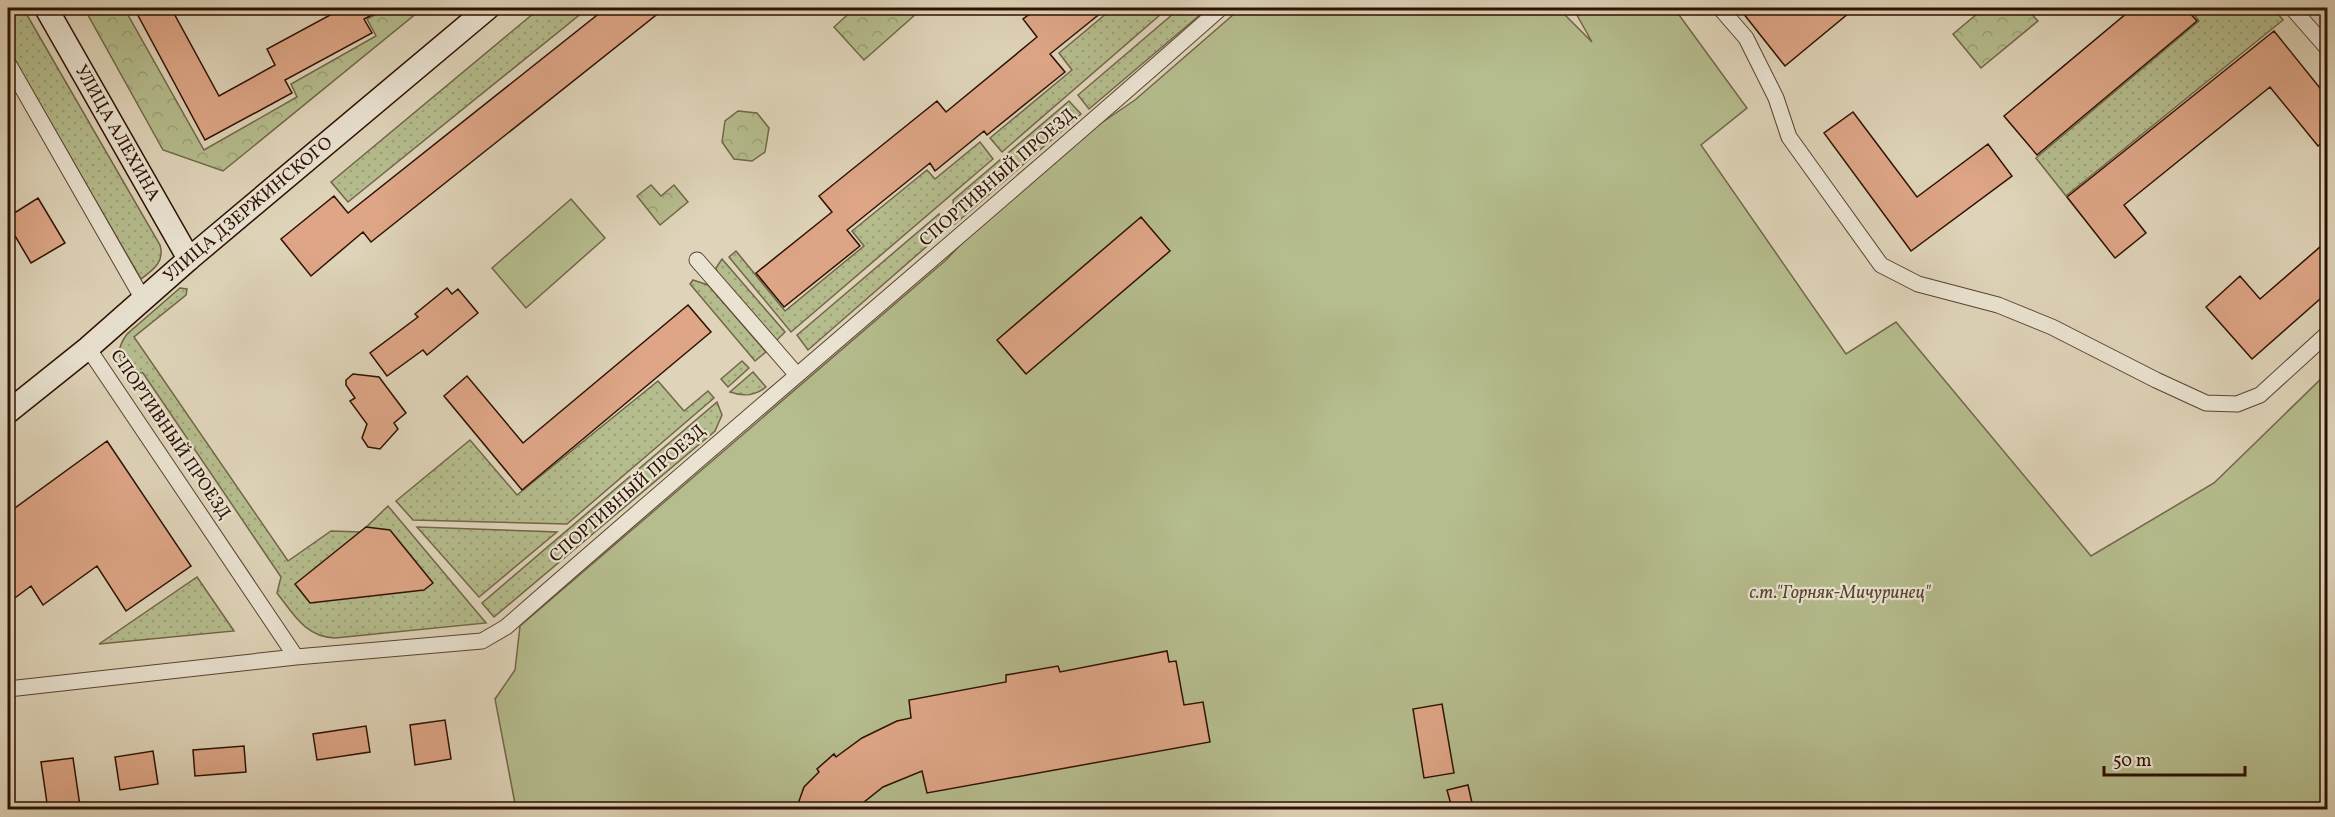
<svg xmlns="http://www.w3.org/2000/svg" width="2335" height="817" viewBox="0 0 2335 817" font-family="Vollkorn,serif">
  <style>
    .grass { fill: url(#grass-dots); stroke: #726648; stroke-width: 1.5 }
    .forest { fill: url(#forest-crowns); stroke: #726648; stroke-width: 1.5 }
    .garden { fill: #b5bc8d; stroke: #726648; stroke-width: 1.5 }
    .building { fill: #dea687; stroke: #2e1102; stroke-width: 1.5 }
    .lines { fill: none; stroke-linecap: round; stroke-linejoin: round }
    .street-casing { stroke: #5a4230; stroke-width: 17 }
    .secondary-casing { stroke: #2e1102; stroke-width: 25 }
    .street { stroke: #eae3d2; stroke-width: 15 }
    .secondary { stroke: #eae3d2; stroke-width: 22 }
    .labels { text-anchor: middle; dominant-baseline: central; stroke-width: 4.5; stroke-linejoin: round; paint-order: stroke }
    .street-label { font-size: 18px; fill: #2e1102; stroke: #eae3d2 }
    .park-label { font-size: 18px; font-style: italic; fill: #56442c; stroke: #eae3d2 }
  </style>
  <defs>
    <pattern id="grass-dots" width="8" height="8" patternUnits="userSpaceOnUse" patternTransform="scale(1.5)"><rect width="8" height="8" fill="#b5bc8d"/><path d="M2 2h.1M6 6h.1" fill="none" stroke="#9ca178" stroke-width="1.8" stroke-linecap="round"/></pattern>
    <pattern id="forest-crowns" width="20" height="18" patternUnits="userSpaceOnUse" patternTransform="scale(1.5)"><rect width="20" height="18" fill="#b5bc8d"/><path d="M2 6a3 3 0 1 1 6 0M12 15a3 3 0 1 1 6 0" fill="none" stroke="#9ca178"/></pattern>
  </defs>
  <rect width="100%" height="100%" fill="#dfd4b9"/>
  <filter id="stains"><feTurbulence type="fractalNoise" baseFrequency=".00333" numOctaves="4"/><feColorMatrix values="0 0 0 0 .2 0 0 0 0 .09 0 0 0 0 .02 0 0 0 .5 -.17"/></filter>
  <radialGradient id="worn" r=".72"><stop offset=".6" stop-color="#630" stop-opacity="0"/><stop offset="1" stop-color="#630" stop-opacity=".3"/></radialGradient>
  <path class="grass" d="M 8,8 L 23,8 L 160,245 C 165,262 153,270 141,279 L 8,49 Z
    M 540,8 L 588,8 L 348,202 L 331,182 Z
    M 1113,8 L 1168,8 L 1002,152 L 990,138 L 1072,70 L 1059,53 Z
    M 1180,8 L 1208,8 L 1089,109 L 1078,95 Z
    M 2189,8 L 2273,8 L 2283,20 L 2066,196 L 2036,158 L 2199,21 Z
    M 1069,101 L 1081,114 L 955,224 L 953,200 Z
    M 980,142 L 993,159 L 791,332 L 729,257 L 736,251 L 785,311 L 864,246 L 852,231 L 927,170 L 935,179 Z
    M 939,214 L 941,234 L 808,350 L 797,335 Z
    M 722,259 L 785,332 L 775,342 L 718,278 L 716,268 Z
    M 693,280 L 708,285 L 766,352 L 755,361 L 690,284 Z
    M 180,288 L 187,289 L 186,295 L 134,337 L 288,561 L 331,531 L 361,532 L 388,506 L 486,623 L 335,638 C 306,637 294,615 277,593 L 281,577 L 143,373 L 126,372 C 118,356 116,349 127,334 Z
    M 742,361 L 749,368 L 728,387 L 721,379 Z
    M 753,372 L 766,387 C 755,396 744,397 730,392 Z
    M 658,381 L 684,411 L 708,391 L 714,398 L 567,524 L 413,520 L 396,501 L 470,440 L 517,495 Z
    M 717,402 L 722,415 L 715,431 L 494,617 L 482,603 Z
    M 417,527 L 557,532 L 479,597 Z
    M 197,577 L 234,631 L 99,644 Z"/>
  <path class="forest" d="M 103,8 L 124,8 L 204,150 L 297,97 L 291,84 L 376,36 L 367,19 L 388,8 L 423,8 L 223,171 L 163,150 L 88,15 Z
    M 855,8 L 911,8 L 916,14 L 864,60 L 834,27 Z
    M 1984,8 L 2026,8 L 2038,21 L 1981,68 L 1953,34 Z
    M 738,111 L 757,113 L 769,128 L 765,152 L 752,161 L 734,159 L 722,142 L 725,121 Z
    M 651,185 L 661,196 L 674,185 L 688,202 L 660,225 L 637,196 Z"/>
  <path class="garden" d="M 1241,8 L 1558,8 L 1592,42 L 1573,8 L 1674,8 L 1747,108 L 1701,145 L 1846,354 L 1896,322 L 2091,556 L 2214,483 L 2327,373 L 2327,809 L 516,809 L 495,699 L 515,670 L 520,626 L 946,260 L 965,240 L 1088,132 L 1135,100 Z
    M 571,199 L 605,238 L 526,308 L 492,268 Z"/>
  <path class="building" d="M 134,8 L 171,8 L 219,96 L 275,65 L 267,49 L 343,8 L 385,8 L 364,19 L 372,33 L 285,80 L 292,93 L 205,140 Z
    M 606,8 L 665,8 L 371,242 L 363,232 L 311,276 L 281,239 L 334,196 L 348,213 Z
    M 1038,8 L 1107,8 L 1050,54 L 1065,72 L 987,135 L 984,131 L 935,171 L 930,163 L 847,230 L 860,246 L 784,307 L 756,273 L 832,212 L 819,196 L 937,101 L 946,112 L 1037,37 L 1023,19 Z
    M 1739,8 L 1855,8 L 1785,66 Z
    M 2133,8 L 2185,8 L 2197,21 L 2037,155 L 2004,116 Z
    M 2274,31 L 2328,98 L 2328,138 L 2318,146 L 2270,87 L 2124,205 L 2146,233 L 2115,258 L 2067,197 Z
    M 1853,112 L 1917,197 L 1988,144 L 2012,176 L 1911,251 L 1824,133 Z
    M 38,198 L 65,243 L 31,263 L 8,224 L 8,217 Z
    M 1141,217 L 1170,251 L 1026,374 L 997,340 Z
    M 2328,240 L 2328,292 L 2252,359 L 2206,307 L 2240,276 L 2260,299 Z
    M 447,288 L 452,294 L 458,289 L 478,313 L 427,355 L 423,350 L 387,376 L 370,353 L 418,317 L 415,314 Z
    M 688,305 L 711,332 L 522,490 L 444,396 L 467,376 L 523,443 Z
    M 353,374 L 379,377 L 406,413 L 394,423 L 398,429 L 380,449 L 368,447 L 362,438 L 367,424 L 350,401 L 355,398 L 346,385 L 346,380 Z
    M 107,441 L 191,566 L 126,611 L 97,566 L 43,605 L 31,586 L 8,603 L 8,513 Z
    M 366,527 L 390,530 L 433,583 L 424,590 L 310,603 L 295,584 Z
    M 1167,651 L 1169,662 L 1176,661 L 1184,705 L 1203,702 L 1210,742 L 927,793 L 922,771 L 883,787 L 854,810 L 801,810 L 799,801 L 804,787 L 819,772 L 817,769 L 834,754 L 836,757 L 862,738 L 897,721 L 911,718 L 909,700 L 1006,682 L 1006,675 L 1058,666 L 1060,672 Z
    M 1442,704 L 1454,773 L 1424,778 L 1413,709 Z
    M 445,720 L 451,759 L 415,765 L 410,725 Z
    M 366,726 L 370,752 L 317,760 L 313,734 Z
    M 244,746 L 246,772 L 195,776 L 193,750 Z
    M 153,751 L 158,784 L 120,790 L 115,757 Z
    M 73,758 L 80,806 L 48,810 L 41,762 Z
    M 1468,785 L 1472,803 L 1452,808 L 1447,790 Z"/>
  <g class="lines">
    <g class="street-casing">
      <path id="street" d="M 1720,8 L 1746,38 L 1776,98 L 1789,137 L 1881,265 L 1918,284 L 1998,305 L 2052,327 L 2156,380 L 2206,403 L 2237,404 L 2260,395 L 2328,333
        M 2292,8 L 2328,49
        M 8,63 L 144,301
        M 697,260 L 797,375
        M 88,348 L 296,657
        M 8,689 L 296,657 L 482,641 L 506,627 C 743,419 985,217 1221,8"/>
    </g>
    <g class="secondary-casing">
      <g id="secondary">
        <path id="s1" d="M 46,8 L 189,259"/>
        <path id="s2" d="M 8,412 L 88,348 L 189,259 L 488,8"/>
      </g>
    </g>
    <use href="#street" class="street"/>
    <use href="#secondary" class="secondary"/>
  </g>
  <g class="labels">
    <g class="street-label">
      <text stroke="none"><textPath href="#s1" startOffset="144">УЛИЦА АЛЕХИНА</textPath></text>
      <text transform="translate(998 178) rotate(-41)">СПОРТИВНЫЙ ПРОЕЗД</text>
      <text stroke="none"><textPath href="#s2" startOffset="314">УЛИЦА ДЗЕРЖИНСКОГО</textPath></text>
      <text transform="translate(170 435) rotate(56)">СПОРТИВНЫЙ ПРОЕЗД</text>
      <text transform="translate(628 494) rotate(-41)">СПОРТИВНЫЙ ПРОЕЗД</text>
    </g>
    <g class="park-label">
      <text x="1840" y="593">с.т."Горняк-Мичуринец"</text>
    </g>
  </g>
  <rect width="2335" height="817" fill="none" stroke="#dfd4b9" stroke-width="30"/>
  <rect x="9" y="9" width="2317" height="799" fill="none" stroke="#2e1102" stroke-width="3"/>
  <rect x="15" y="15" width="2305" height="787" fill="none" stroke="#2e1102" stroke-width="1.5"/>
  <path d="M2104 766v9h141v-9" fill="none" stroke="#2e1102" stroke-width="3"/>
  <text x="2113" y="766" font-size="18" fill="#2e1102" stroke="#eae3d2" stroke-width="4.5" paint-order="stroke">50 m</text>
  <rect width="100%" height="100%" filter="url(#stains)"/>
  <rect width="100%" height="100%" fill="url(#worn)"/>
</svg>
